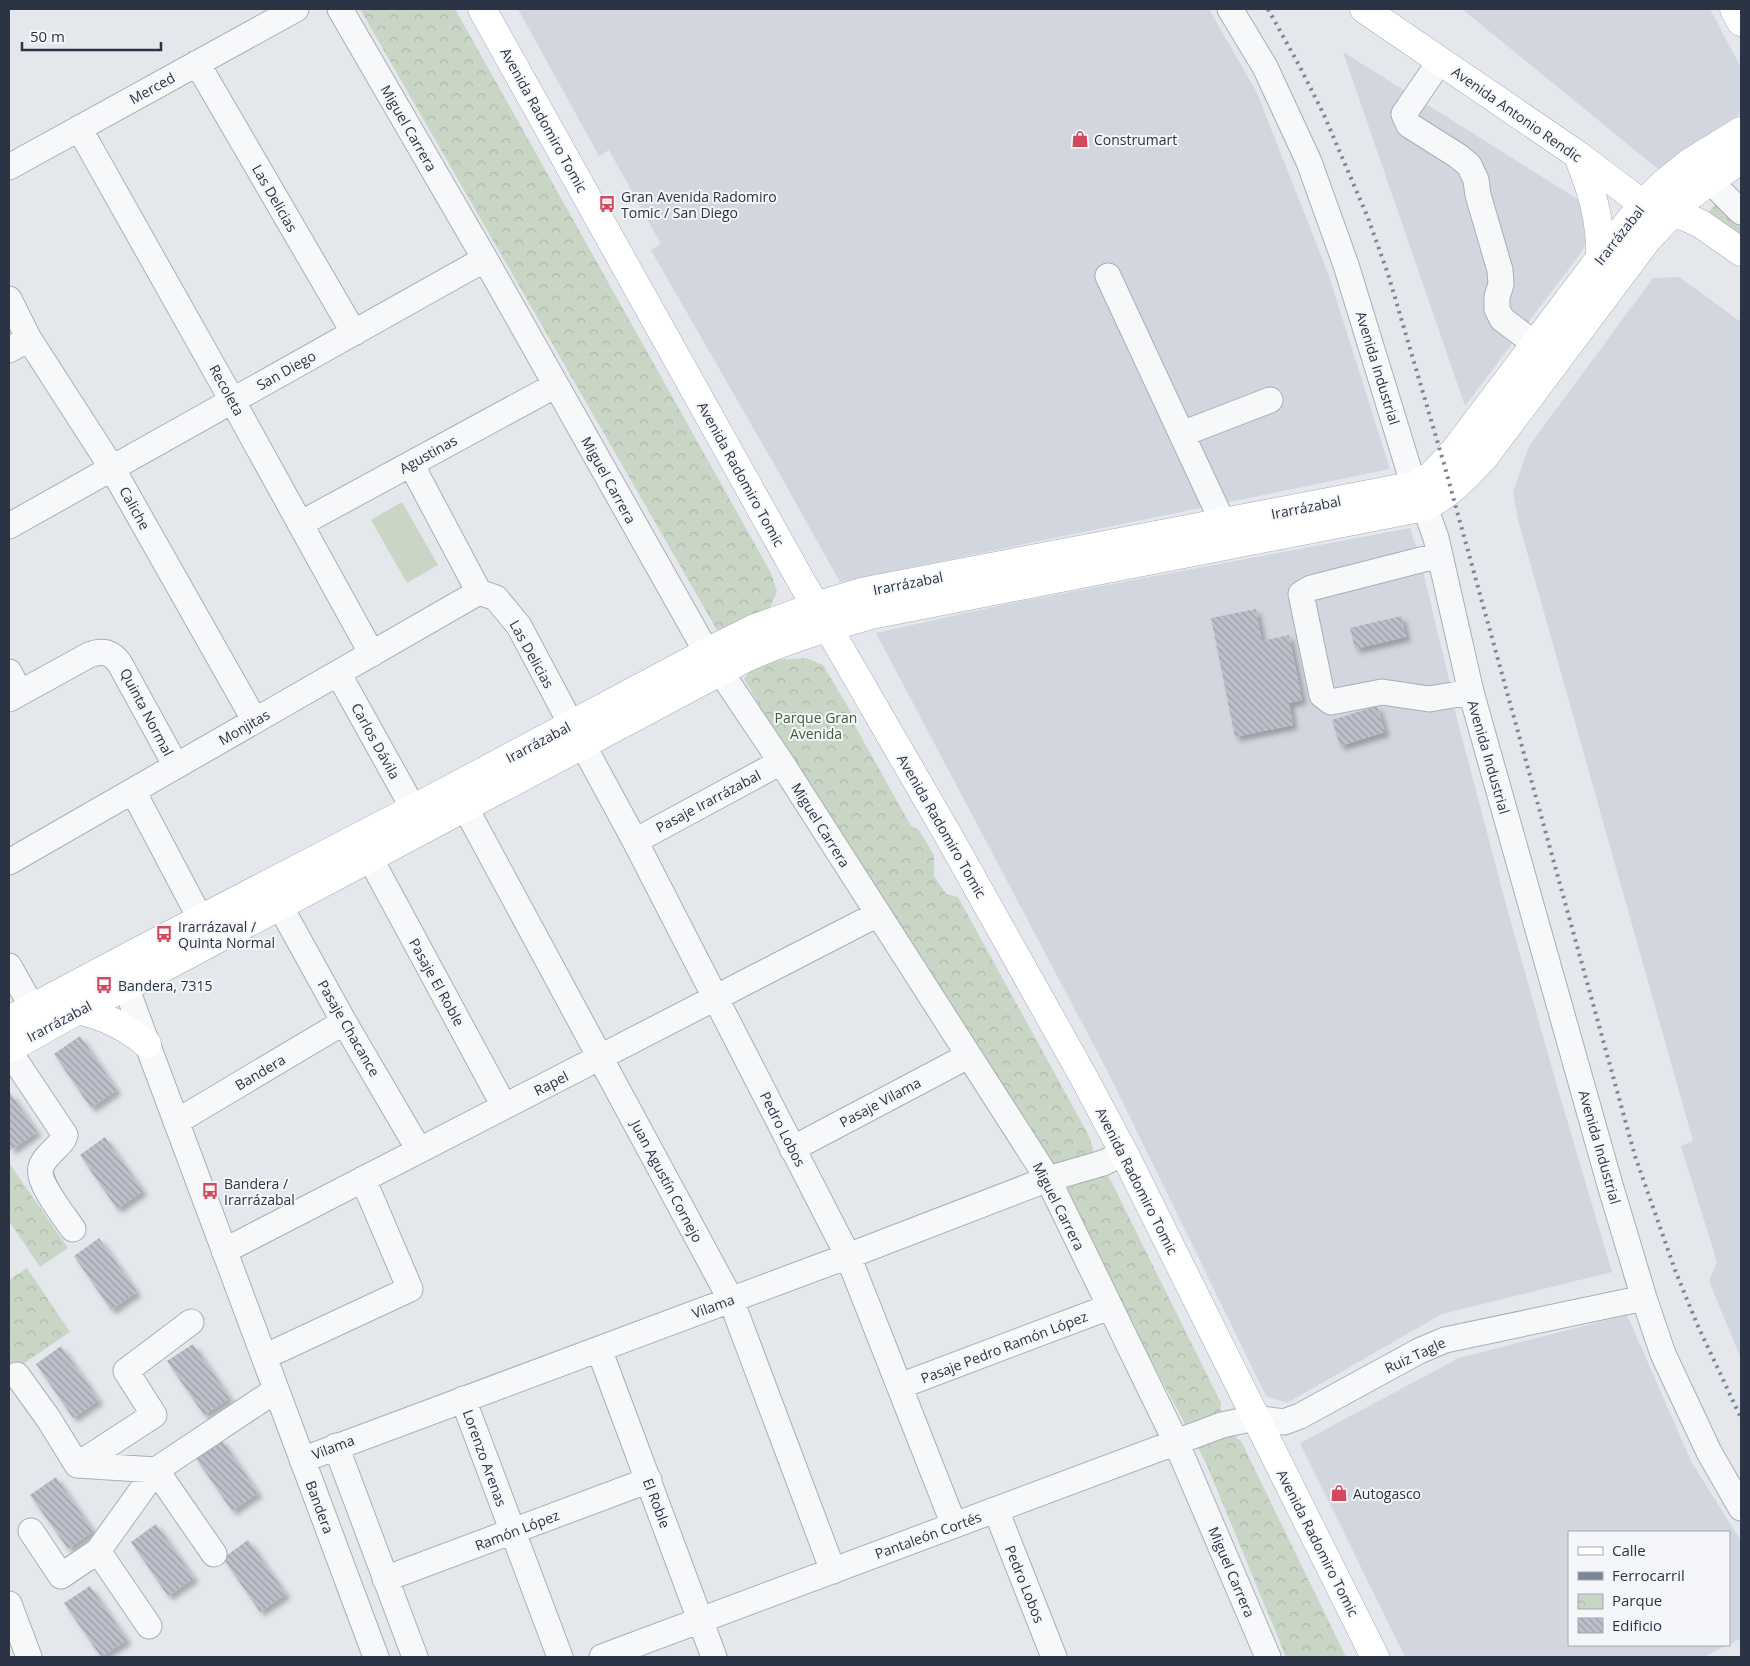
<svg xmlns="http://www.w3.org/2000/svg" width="1750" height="1666" viewBox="0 0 1750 1666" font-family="'Open Sans',sans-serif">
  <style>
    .built { fill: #d2d6de }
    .grass { fill: url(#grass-tufts) }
    .park { fill: url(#park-crowns) }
    .garden { fill: #c9d6c5 }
    .building { fill: url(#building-back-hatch); filter: url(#shadow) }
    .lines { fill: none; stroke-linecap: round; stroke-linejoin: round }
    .minor-casing { stroke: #a9aeb7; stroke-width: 27 }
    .major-casing { stroke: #a3abb8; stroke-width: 29 }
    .minor { stroke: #f7f8fa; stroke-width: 25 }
    .major { stroke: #fff; stroke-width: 28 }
    .rail { stroke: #7d8696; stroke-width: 4; stroke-dasharray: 2.5 5; stroke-linecap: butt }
    .labels { text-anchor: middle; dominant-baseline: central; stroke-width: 4; stroke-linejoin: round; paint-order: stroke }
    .street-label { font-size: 14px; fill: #2b3445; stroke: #f4f6f9 }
    .poi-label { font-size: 14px; fill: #2b3445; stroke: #f4f6f9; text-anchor: start }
    .park-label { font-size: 14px; fill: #3f6138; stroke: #f4f6f9 }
  </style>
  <defs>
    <pattern id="grass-tufts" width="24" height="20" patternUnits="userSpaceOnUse" patternTransform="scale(1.25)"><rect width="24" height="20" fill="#c9d6c5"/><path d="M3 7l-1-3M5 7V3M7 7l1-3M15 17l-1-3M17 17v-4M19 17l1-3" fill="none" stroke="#adb8ab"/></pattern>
    <pattern id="park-crowns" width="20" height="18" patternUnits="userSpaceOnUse" patternTransform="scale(1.25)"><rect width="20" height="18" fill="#c9d6c5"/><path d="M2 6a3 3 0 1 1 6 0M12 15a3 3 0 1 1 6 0" fill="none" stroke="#adb8ab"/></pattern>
    <pattern id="building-back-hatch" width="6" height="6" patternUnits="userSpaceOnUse" patternTransform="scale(1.25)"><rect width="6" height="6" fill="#bbc0ca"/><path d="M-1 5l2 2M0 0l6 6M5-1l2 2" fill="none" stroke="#989da6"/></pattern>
    <filter id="shadow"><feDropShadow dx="4.5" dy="4.5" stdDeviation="2.5" flood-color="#0004"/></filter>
  </defs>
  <rect width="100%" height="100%" fill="#e4e7ec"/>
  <path class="built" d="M 518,9 L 1209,9 L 1257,93 L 1328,273 L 1390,469 L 840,582 L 778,471 L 651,250 L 661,244 L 609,150 L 599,156 Z
    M 1462,9 L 1710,9 L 1741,68 L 1741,113 L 1658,169 Z
    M 1343,52 L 1587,205 L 1587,237 L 1583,250 L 1465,406 Z
    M 1679,277 L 1741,322 L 1741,1359 L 1709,1281 L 1717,1262 L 1681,1146 L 1693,1141 L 1518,520 L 1513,492 L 1529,446 L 1653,278 Z
    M 1410,528 L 1420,559 L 1453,696 L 1456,715 L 1508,912 L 1559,1093 L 1612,1272 L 1442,1314 L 1287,1403 L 1266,1396 L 1109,1074 L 876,633 L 1007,604 Z
    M 1627,1315 L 1692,1463 L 1741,1541 L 1741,1638 L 1729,1645 L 1729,1532 L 1569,1532 L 1569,1645 L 1728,1645 L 1703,1657 L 1405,1657 L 1300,1443 L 1459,1358 Z"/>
  <path class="grass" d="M 1727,203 L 1741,216 L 1741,241 L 1705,216 L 1716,204 Z"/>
  <path class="park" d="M 360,9 L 455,9 L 771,573 L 777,592 L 770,607 L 757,616 L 717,630 Z
    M 806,658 L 823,665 L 854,717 L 855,726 L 911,826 L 919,830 L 934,855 L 934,876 L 946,894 L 958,897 L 1089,1136 L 1098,1165 L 1110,1179 L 1221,1403 C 1218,1417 1230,1434 1241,1441 L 1346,1657 L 1286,1657 L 1206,1463 L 1052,1176 L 883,911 L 744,679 L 752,668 L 776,660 Z
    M 9,1163 L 68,1248 L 40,1267 L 9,1221 Z
    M 27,1268 L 70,1332 L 10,1373 L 9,1280 Z"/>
  <path class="garden" d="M 402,502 L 438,565 L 407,583 L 371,520 Z"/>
  <path class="building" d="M 1256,609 L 1262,641 L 1289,635 L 1302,700 L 1289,703 L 1293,725 L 1235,737 L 1211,618 Z
    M 1401,616 L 1406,637 L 1355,649 L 1350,628 Z
    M 1377,706 L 1385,732 L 1340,746 L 1332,720 Z
    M 80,1036 L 117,1090 L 91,1108 L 54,1054 Z
    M 9,1091 L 37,1132 L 11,1150 L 9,1146 Z
    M 105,1137 L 143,1191 L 117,1209 L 80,1155 Z
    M 99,1238 L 137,1292 L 111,1310 L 74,1256 Z
    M 193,1344 L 230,1398 L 204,1415 L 167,1361 Z
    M 61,1346 L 99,1400 L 73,1418 L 36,1364 Z
    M 221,1439 L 258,1493 L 232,1511 L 195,1457 Z
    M 56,1477 L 93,1531 L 68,1549 L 30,1495 Z
    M 156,1524 L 194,1578 L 168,1596 L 131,1542 Z
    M 248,1540 L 286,1594 L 260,1612 L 223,1558 Z
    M 90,1586 L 127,1640 L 101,1657 L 64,1603 Z"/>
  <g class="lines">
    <g class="minor-casing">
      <path id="minor" d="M 340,9 L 485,259 L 702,644 L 781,762 L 1048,1179 L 1176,1442 L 1268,1657
        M 1230,9 L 1265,67 L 1309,162 L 1346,265 L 1409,470 L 1425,507 L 1436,538 L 1471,692 L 1610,1185 L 1644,1298 L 1663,1354 L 1709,1452 L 1741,1508
        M 1440,61 L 1404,114 L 1409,125 L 1458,156 L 1469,165 L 1476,180 L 1478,195 L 1500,270 L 1501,284 L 1497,297 L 1497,309 L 1502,319 L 1535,344
        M 197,63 L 354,333
        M 79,128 L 232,400 L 372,654
        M 9,167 L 296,9
        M 1710,181 L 1741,212
        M 1108,276 L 1223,523
        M 9,299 L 29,339 L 112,468 L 255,721
        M 9,350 L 29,339
        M 1182,434 L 1270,400
        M 411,464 L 479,592 L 496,598 L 519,626 L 571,724
        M 300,524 L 556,385
        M 9,526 L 485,259
        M 1440,555 L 1311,588 L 1301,594 L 1322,695 L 1331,702 L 1382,692 L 1429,699 L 1471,692
        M 9,672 L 20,693
        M 338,673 L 413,808
        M 9,699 L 89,655 C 102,650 112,652 120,664 L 176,766
        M 583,745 L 635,841 L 848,1256 L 954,1525
        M 133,791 L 200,918
        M 465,807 L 731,1300 L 833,1571
        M 635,841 L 781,762
        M 370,858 L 504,1106
        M 9,862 L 479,592
        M 280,906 L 344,1022 L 419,1150
        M 9,966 L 32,1007
        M 116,970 L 126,987 L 376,1657
        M 9,1051 L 65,1135 L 63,1140 C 57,1148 44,1157 41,1167 C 36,1181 64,1216 73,1229
        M 176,1122 L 344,1022
        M 792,1149 L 968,1056
        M 224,1251 L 878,914
        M 599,1349 L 714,1657
        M 264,1357 L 410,1289 L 363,1179
        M 17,1375 L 48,1418 L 77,1465 L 156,1470 L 214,1554
        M 900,1386 L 1109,1307
        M 463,1399 L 560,1657
        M 336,1446 L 415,1657
        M 302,1460 L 848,1256 L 1048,1179 L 1103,1163 L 1124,1153
        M 77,1465 L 154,1415 L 126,1371 L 191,1322
        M 996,1510 L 1054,1657
        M 31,1531 L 61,1576 L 98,1551 L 156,1470 L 276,1390
        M 98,1551 L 149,1626
        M 385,1579 L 649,1480
        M 9,1604 L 29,1657
        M 602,1657 L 1222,1425 L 1255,1418 L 1284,1422 L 1300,1416 L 1419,1351 L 1445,1340 L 1644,1298"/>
    </g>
    <g class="major-casing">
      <path id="major" d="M 482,9 L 800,579 L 948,835 L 1083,1076 L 1124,1153 L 1375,1657
        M 1364,9 L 1578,155 L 1643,204 L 1688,218 L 1701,224 L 1741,252
        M 1734,9 L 1741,22
        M 1578,156 C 1592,192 1601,219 1600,258
        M 78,1010 C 105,1016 126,1026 147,1044
        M 9,1020 L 133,954 L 424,803 L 707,652 L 753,629 L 816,606 L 861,592 L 1416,485 L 1432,475 L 1455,450 L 1600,258 L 1643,204 L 1663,184 L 1689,163 L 1741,131
        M 9,1049 L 78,1010 L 146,977 L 746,658 C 787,639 829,627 871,615 L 1425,507 C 1450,494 1467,476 1486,455 L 1648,239 L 1685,200 L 1710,181 L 1741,160"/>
    </g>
    <use href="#minor" class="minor"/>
    <use href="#major" class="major"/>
    <path class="rail" d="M 1268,9 L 1300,67 L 1324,115 L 1368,218 L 1388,274 L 1444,464 L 1635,1156 L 1675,1270 L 1697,1324 L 1741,1418"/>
  </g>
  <defs>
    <g id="shop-bare" transform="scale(1.35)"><path d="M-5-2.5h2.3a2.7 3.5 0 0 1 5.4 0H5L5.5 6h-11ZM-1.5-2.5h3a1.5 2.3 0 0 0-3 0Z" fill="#d1495b" stroke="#f4f6f9" stroke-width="2.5" paint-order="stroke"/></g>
    <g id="bus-bare" transform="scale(1.35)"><path d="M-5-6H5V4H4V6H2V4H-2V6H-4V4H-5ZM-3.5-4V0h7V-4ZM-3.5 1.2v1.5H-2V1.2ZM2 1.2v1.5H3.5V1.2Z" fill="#d1495b" stroke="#f4f6f9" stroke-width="2.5" paint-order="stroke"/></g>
  </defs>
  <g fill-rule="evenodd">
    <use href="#shop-bare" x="1080" y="139"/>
    <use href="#bus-bare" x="607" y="204"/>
    <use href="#bus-bare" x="164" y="934"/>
    <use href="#bus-bare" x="104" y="985"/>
    <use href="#bus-bare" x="210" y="1191"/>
    <use href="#shop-bare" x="1339" y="1493"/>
  </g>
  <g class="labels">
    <g class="street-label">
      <text transform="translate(152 88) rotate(-29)">Merced</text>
      <text transform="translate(1517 114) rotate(35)">Avenida Antonio Rendic</text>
      <text transform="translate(544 120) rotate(61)">Avenida Radomiro Tomic</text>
      <text transform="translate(409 128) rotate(60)">Miguel Carrera</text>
      <text transform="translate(275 198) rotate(60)">Las Delicias</text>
      <text transform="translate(1619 235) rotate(-52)">Irarrázabal</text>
      <text transform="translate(1378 368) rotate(73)">Avenida Industrial</text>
      <text transform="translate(286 370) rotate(-29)">San Diego</text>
      <text transform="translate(227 390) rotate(61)">Recoleta</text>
      <text transform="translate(428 454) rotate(-29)">Agustinas</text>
      <text transform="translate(741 474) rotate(61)">Avenida Radomiro Tomic</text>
      <text transform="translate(609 480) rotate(61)">Miguel Carrera</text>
      <text transform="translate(1306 507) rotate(-11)">Irarrázabal</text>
      <text transform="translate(135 508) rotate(61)">Caliche</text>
      <text transform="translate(908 583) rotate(-11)">Irarrázabal</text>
      <text transform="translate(532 654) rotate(61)">Las Delicias</text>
      <text transform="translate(147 712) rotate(62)">Quinta Normal</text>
      <text transform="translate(244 727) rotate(-30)">Monjitas</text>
      <text transform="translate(376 741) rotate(61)">Carlos Dávila</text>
      <text transform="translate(538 742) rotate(-28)">Irarrázabal</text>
      <text transform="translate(1489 757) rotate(74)">Avenida Industrial</text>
      <text transform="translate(708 801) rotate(-28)">Pasaje Irarrázabal</text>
      <text transform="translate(821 825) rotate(58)">Miguel Carrera</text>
      <text transform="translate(942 826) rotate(60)">Avenida Radomiro Tomic</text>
      <text transform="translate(437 982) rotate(61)">Pasaje El Roble</text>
      <text transform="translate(59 1021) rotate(-28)">Irarrázabal</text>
      <text transform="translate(349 1028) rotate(60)">Pasaje Chacance</text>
      <text transform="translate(260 1072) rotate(-31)">Bandera</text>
      <text transform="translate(551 1083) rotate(-27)">Rapel</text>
      <text transform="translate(880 1102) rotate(-28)">Pasaje Vilama</text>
      <text transform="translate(783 1129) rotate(63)">Pedro Lobos</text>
      <text transform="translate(1600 1147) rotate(74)">Avenida Industrial</text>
      <text transform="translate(667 1181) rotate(62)">Juan Agustín Cornejo</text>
      <text transform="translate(1137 1181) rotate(63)">Avenida Radomiro Tomic</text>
      <text transform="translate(1059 1206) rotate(63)">Miguel Carrera</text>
      <text transform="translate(713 1306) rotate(-20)">Vilama</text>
      <text transform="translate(1004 1347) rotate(-21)">Pasaje Pedro Ramón López</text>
      <text transform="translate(1415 1355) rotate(-25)">Ruiz Tagle</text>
      <text transform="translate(333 1447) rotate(-21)">Vilama</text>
      <text transform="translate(485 1458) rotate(70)">Lorenzo Arenas</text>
      <text transform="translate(657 1503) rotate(69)">El Roble</text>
      <text transform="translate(320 1507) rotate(70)">Bandera</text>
      <text transform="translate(517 1530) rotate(-21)">Ramón López</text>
      <text transform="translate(928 1535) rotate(-20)">Pantaleón Cortés</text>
      <text transform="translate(1318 1543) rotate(63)">Avenida Radomiro Tomic</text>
      <text transform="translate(1232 1572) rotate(67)">Miguel Carrera</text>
      <text transform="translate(1025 1584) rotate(68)">Pedro Lobos</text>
    </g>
    <g class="poi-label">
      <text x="1094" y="139">Construmart</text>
      <text x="621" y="196">Gran Avenida Radomiro<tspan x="621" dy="16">Tomic / San Diego</tspan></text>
      <text x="178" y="926">Irarrázaval /<tspan x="178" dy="16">Quinta Normal</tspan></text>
      <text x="118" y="985">Bandera, 7315</text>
      <text x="224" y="1183">Bandera /<tspan x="224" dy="16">Irarrázabal</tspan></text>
      <text x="1353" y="1493">Autogasco</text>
    </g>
    <g class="park-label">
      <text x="816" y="717">Parque Gran<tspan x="816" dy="16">Avenida</tspan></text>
    </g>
  </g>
  <rect width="1750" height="1666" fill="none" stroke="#2b3445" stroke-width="20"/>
  <rect x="1568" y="1531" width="162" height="115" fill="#f4f6f9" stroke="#a4a8b1"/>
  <rect x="1578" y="1547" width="25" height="8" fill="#ffffff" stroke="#a4a8b1"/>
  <text x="1612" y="1556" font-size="15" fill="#2b3445">Calle</text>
  <rect x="1578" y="1572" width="25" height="8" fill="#7d8696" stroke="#a4a8b1"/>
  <text x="1612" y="1581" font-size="15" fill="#2b3445">Ferrocarril</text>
  <rect x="1578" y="1594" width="25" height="15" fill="url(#park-crowns)" stroke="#a4a8b1"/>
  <text x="1612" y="1606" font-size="15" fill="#2b3445">Parque</text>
  <rect x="1578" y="1618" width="25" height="15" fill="url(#building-back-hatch)" stroke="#a4a8b1"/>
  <text x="1612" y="1631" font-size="15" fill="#2b3445">Edificio</text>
  <path d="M22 42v8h139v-8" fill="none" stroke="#2b3445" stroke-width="2.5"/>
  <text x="30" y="42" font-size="15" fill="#2b3445" stroke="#f4f6f9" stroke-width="4" paint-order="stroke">50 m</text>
</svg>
